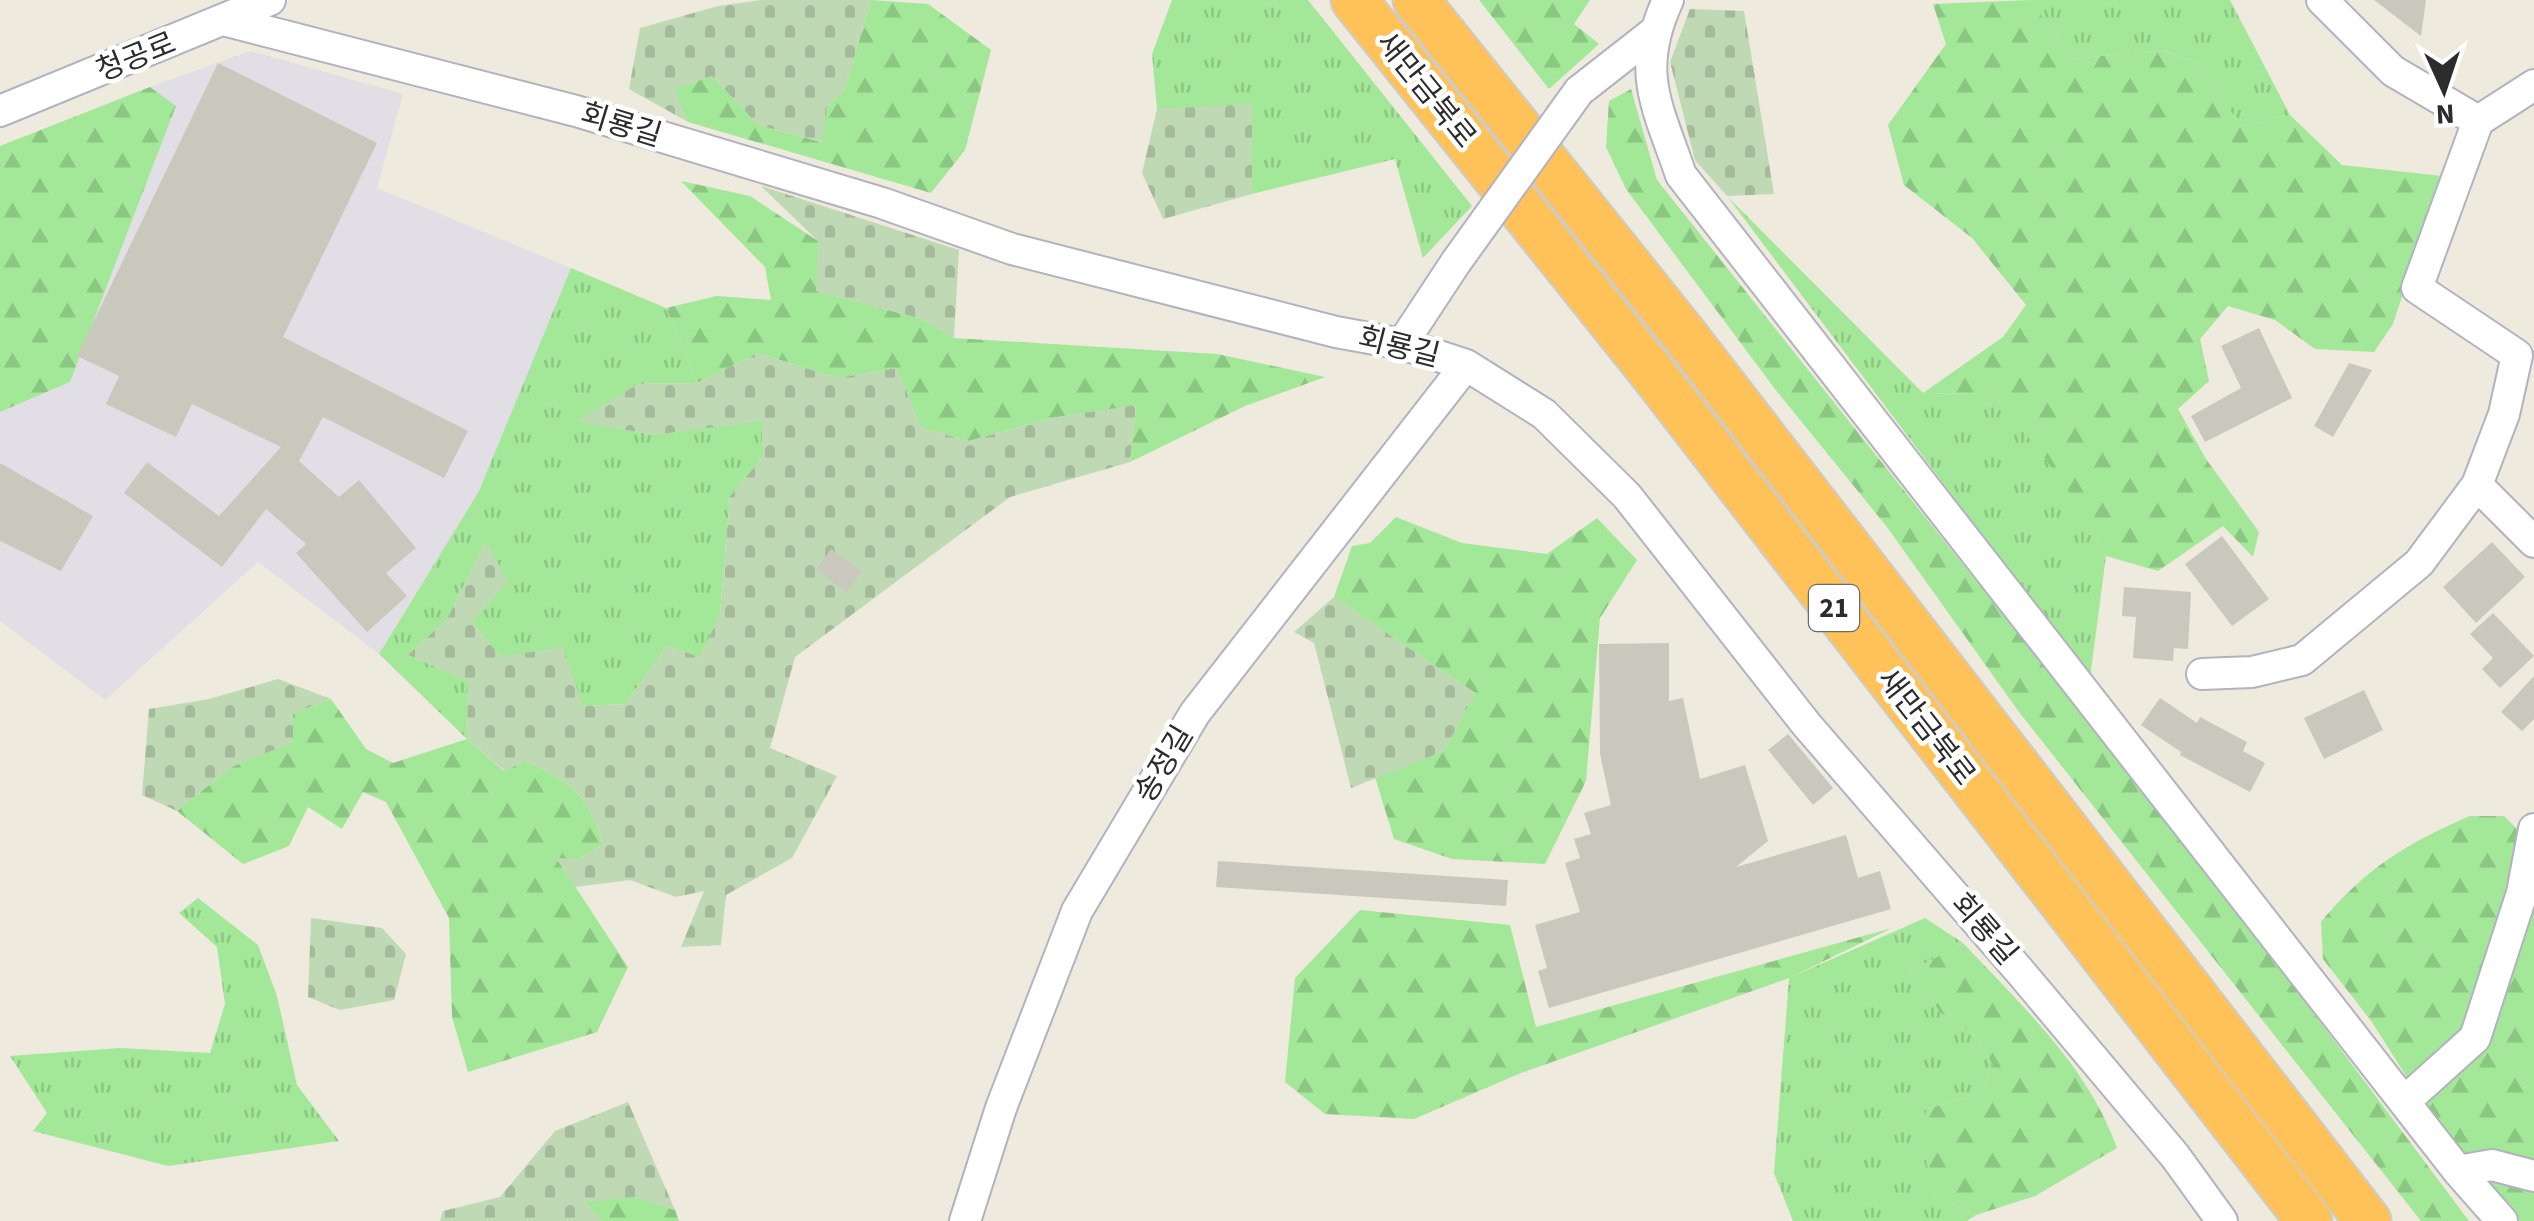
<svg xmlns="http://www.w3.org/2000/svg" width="2534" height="1221" viewBox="0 0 2534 1221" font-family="'Source Sans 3','Noto Sans KR',sans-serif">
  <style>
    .industrial { fill: #e2dee6 }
    .grass { fill: url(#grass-tufts) }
    .forest { fill: url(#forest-firs) }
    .cemetery { fill: url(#cemetery-stones) }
    .building { fill: #c9c8bc }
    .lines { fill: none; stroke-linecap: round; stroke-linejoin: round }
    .minor-casing { stroke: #b2b2c0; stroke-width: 34 }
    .highway-casing { stroke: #ccc; stroke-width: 49 }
    .minor { stroke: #fff; stroke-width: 30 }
    .highway { stroke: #ffc258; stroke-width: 45 }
    .minor-bridge-casing { stroke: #b2b2c0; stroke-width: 34; stroke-linecap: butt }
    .minor-bridge { stroke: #fff; stroke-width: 30 }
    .labels { text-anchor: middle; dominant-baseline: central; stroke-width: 9; stroke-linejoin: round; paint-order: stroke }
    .shield { fill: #fff; stroke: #6b6b6b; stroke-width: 2.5 }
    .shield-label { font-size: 28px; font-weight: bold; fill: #2c2c2c }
    .street-label { font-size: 30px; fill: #2c2c2c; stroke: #fff }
  </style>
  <defs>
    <pattern id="grass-tufts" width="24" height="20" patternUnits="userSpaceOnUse" patternTransform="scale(2.5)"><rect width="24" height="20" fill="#a3e798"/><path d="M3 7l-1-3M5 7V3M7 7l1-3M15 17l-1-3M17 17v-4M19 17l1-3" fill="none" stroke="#8cc683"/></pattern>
    <pattern id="forest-firs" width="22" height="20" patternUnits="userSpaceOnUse" patternTransform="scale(2.5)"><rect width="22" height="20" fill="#a3e798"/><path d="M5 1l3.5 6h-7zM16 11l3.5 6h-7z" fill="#8cc683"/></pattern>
    <pattern id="cemetery-stones" width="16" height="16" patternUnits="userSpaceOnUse" patternTransform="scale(2.5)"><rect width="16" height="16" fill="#bfd9b4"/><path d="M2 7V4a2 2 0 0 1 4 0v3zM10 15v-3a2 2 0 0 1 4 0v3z" fill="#a4ba9b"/></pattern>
  </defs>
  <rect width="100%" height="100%" fill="#eeeade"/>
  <path class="industrial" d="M 250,51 L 403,94 L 377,188 L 571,268 L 479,491 L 379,654 L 258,562 L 105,700 L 0,621 L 0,412 L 70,382 L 176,107 L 150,87 Z"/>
  <path class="grass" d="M 1172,0 L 1308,0 L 1472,206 L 1423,258 L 1395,159 L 1252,194 L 1252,105 L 1157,109 L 1152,54 Z
    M 2031,0 L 2230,0 L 2290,115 L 2241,126 L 2199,64 L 2164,50 L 2071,59 Z
    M 1727,196 L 1923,393 L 1989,394 L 2031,436 L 2070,488 L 2106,556 L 2090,678 Z
    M 571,268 L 666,308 L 697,383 L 638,384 L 579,421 L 654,435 L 762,420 L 762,458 L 730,496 L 720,614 L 700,657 L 667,646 L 625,704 L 582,706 L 501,657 L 472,622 L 486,541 L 447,619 L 408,655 L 468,681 L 467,739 L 379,654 L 479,491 Z
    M 198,898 L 258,945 L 277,996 L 297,1085 L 339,1141 L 168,1166 L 33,1131 L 47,1113 L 10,1056 L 120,1048 L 210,1053 L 225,1004 L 217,947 L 179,913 Z
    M 1925,918 L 1963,943 L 1909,972 L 1942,1014 L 1977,1037 L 1995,1069 L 1974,1095 L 1927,1109 L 1935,1197 L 1976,1215 L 1967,1221 L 1793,1221 L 1774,1173 L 1789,978 Z"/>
  <path class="forest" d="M 871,0 L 928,4 L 991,50 L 965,150 L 931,193 L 688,122 L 674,89 L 712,76 L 758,125 L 821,142 L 827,106 L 844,91 Z
    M 1479,0 L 1590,0 L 1574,24 L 1599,44 L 1549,89 Z
    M 2031,0 L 2071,59 L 2163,50 L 2199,64 L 2241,126 L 2290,115 L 2342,165 L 2442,176 L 2393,324 L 2374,352 L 2315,349 L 2275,320 L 2228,306 L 2200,339 L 2209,381 L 2178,409 L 2206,459 L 2259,532 L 2253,557 L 2223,526 L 2158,571 L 2106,556 C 2073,494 2039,444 1989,394 L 1923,393 L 2003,337 L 2026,305 L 1972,238 L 1904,185 L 1888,125 L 1946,44 L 1933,4 Z
    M 150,87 L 176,106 L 70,382 L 0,412 L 0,146 Z
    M 1631,89 L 1657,180 L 2214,880 L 2469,1221 L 2421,1221 L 2019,712 L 1887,527 L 1775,389 L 1626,189 L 1606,147 L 1609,101 Z
    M 681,181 L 750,196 L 818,241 L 817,291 L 922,319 L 954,338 L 1217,354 L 1325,377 L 1245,406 L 1130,462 L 1136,406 L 1051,418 L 969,441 L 921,428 L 897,368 L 837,378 L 758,353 L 697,383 L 666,308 L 717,296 L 771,300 L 765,267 Z
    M 1396,517 L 1462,543 L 1547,554 L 1597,518 L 1637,560 L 1600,618 L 1586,781 L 1545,864 L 1452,859 L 1394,839 L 1375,777 L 1444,751 L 1475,693 L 1334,597 L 1352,546 L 1370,543 Z
    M 331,699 L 366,749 L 393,763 L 467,739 L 504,771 L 524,761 C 572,781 588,795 603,845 L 579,859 L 557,859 L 628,967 L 597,1032 L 468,1072 L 452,1017 L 449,918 L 386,802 L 363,792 L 342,829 L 308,807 L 289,846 L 243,864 L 177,811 L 231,767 L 292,742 L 293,713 Z
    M 2470,816 L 2504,816 L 2534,846 L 2534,1221 L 2520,1221 L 2437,1125 L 2372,1022 L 2323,959 L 2321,922 C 2365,869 2407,843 2470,816 Z
    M 1360,910 L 1510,925 L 1536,1027 L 1892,928 L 1789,978 L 1521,1073 L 1414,1119 L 1325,1114 L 1285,1082 L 1295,978 Z
    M 1963,943 C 2021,1005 2088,1066 2117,1148 L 2035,1196 L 1976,1215 L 1935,1197 L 1920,1136 L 1927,1109 L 1974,1095 L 1995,1069 L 1977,1037 L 1942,1014 L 1909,972 Z
    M 638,1197 L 675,1210 L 679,1221 L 602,1221 L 584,1201 Z"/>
  <path class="cemetery" d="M 761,0 L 871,0 L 844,91 L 827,106 L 822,142 L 758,125 L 712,76 L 675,89 L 688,122 L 629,89 L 640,28 L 718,6 Z
    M 1690,9 L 1744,11 L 1774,194 L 1727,196 L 1695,160 L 1670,62 Z
    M 1252,104 L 1252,194 L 1163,219 L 1142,173 L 1157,109 Z
    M 761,186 L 959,250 L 954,338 L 922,319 L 816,291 L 818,241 Z
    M 758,353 L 837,378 L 897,368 L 921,428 L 969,441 L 1051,418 L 1136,405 L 1130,462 L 1010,497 L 795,657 L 770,748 L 837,776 L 792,858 L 726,895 L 721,945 L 681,947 L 704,891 L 676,897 L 630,880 L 575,887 L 557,858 L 579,859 L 603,845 C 588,795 572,781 524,761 L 505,771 L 467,739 L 468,681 L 408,655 L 447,619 L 486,541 L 508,582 L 472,622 L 501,657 L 563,647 L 583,706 L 625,704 L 667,646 L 700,657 L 720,614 L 730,496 L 762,458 L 762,421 L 654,435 L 577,421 L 638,384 L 697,383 Z
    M 1334,597 L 1475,693 L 1444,751 L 1351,788 L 1314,643 L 1294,632 Z
    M 278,679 L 331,699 L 293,713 L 293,742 L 231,767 L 177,811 L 142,795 L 149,709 L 209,699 Z
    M 311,918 L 382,928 L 406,954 L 394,1000 L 340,1010 L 308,997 Z
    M 628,1102 L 675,1210 L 638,1197 L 585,1202 L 602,1221 L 440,1221 L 443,1211 L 500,1197 L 555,1131 Z"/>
  <path class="building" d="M 2374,0 L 2426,0 L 2421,36 Z
    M 218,63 L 377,143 L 283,337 L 468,431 L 444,478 L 323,417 L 299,461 L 339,497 L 359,480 L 416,548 L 386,573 L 407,596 L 367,632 L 296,553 L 306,544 L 266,509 L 222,567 L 124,493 L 147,462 L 219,516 L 281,447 L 192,404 L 176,437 L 106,404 L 119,376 L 77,356 Z
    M 2259,328 L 2292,398 L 2205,442 L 2191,416 L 2241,388 L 2221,346 Z
    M 2349,363 L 2372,370 L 2333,437 L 2314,426 Z
    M 0,463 L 93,516 L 61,571 L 0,541 Z
    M 2222,536 L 2269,599 L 2232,626 L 2185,564 Z
    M 2492,542 L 2525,577 L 2476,623 L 2443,587 Z
    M 831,549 L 862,571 L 847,592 L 816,570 Z
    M 2124,587 L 2191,592 L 2188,649 L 2174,648 L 2173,661 L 2133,658 L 2136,617 L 2122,616 Z
    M 2493,613 L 2534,656 L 2500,688 L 2482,669 L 2493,658 L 2470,634 Z
    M 1669,643 L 1669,701 L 1683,698 L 1700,779 L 1745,765 L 1768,841 L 1736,867 L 1846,835 L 1858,878 L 1880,871 L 1891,909 L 1549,1008 L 1538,971 L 1547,968 L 1535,925 L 1580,912 L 1565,863 L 1580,858 L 1574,839 L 1591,834 L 1584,813 L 1611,805 L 1600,754 L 1599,644 Z
    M 2534,676 L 2534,719 L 2522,731 L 2501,712 Z
    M 2364,690 L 2383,730 L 2324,759 L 2304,718 Z
    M 2160,698 L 2197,723 L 2200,717 L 2247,742 L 2243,751 L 2265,763 L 2250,792 L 2180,755 L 2181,752 L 2141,725 Z
    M 1788,734 L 1833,788 L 1813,805 L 1768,750 Z
    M 1218,861 L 1508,880 L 1506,906 L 1216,887 Z"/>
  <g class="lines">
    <g class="minor-casing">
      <path id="minor" d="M 1668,0 C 1635,72 1657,105 1681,175 L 2458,1171 L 2502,1221
        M 2322,0 L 2393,71 L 2478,121 L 2417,288 L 2517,355 L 2504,414 L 2477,485 L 2534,542
        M 227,21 L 576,111 L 882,203 L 1012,249 L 1336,332 L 1402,344 L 1466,365 L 1544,414 L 1627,496 L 1806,724 L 2023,975 L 2175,1156 L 2222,1221
        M 1579,91 L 1653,33
        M 0,111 L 270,0
        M 2478,121 L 2534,85
        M 1402,344 L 1456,262
        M 2202,674 L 2252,672 L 2302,660 L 2419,563 L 2477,485
        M 2405,1101 L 2475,1038 L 2522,893 L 2534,829
        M 2458,1171 L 2492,1165 L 2534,1176
        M 965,1221 L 1001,1108 L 1077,911 L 1195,713 L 1466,365"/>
    </g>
    <g class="highway-casing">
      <path id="highway" d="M 1354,0 L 1650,370 L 2309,1221
        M 1416,0 L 1686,337 L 2368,1221"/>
    </g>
    <use href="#minor" class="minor"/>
    <use href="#highway" class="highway"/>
    <g class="minor-bridge-casing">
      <path id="minor-bridge" d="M 1456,262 L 1579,91"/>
    </g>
    <use href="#minor-bridge" class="minor-bridge"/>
  </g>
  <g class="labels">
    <rect class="shield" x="1809" y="585" width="50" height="46" rx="8"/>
    <g class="shield-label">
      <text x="1834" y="608">21</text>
    </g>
    <g class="street-label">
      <text transform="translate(136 57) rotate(-22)">청공로</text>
      <text transform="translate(1426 90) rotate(51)">새만금북로</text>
      <text transform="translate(621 125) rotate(17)">회룡길</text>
      <text transform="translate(1399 347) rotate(14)">회룡길</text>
      <text transform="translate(1926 727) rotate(52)">새만금북로</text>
      <text transform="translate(1164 764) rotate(-59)">송정길</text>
      <text transform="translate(1984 929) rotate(49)">회룡길</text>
    </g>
  </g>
  <g transform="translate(2444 90) rotate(177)" stroke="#ffffff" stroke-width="8" paint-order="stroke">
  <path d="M0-8L18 38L0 25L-18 38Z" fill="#2c2c2c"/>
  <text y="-15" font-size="28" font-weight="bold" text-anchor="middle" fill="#2c2c2c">N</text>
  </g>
</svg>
